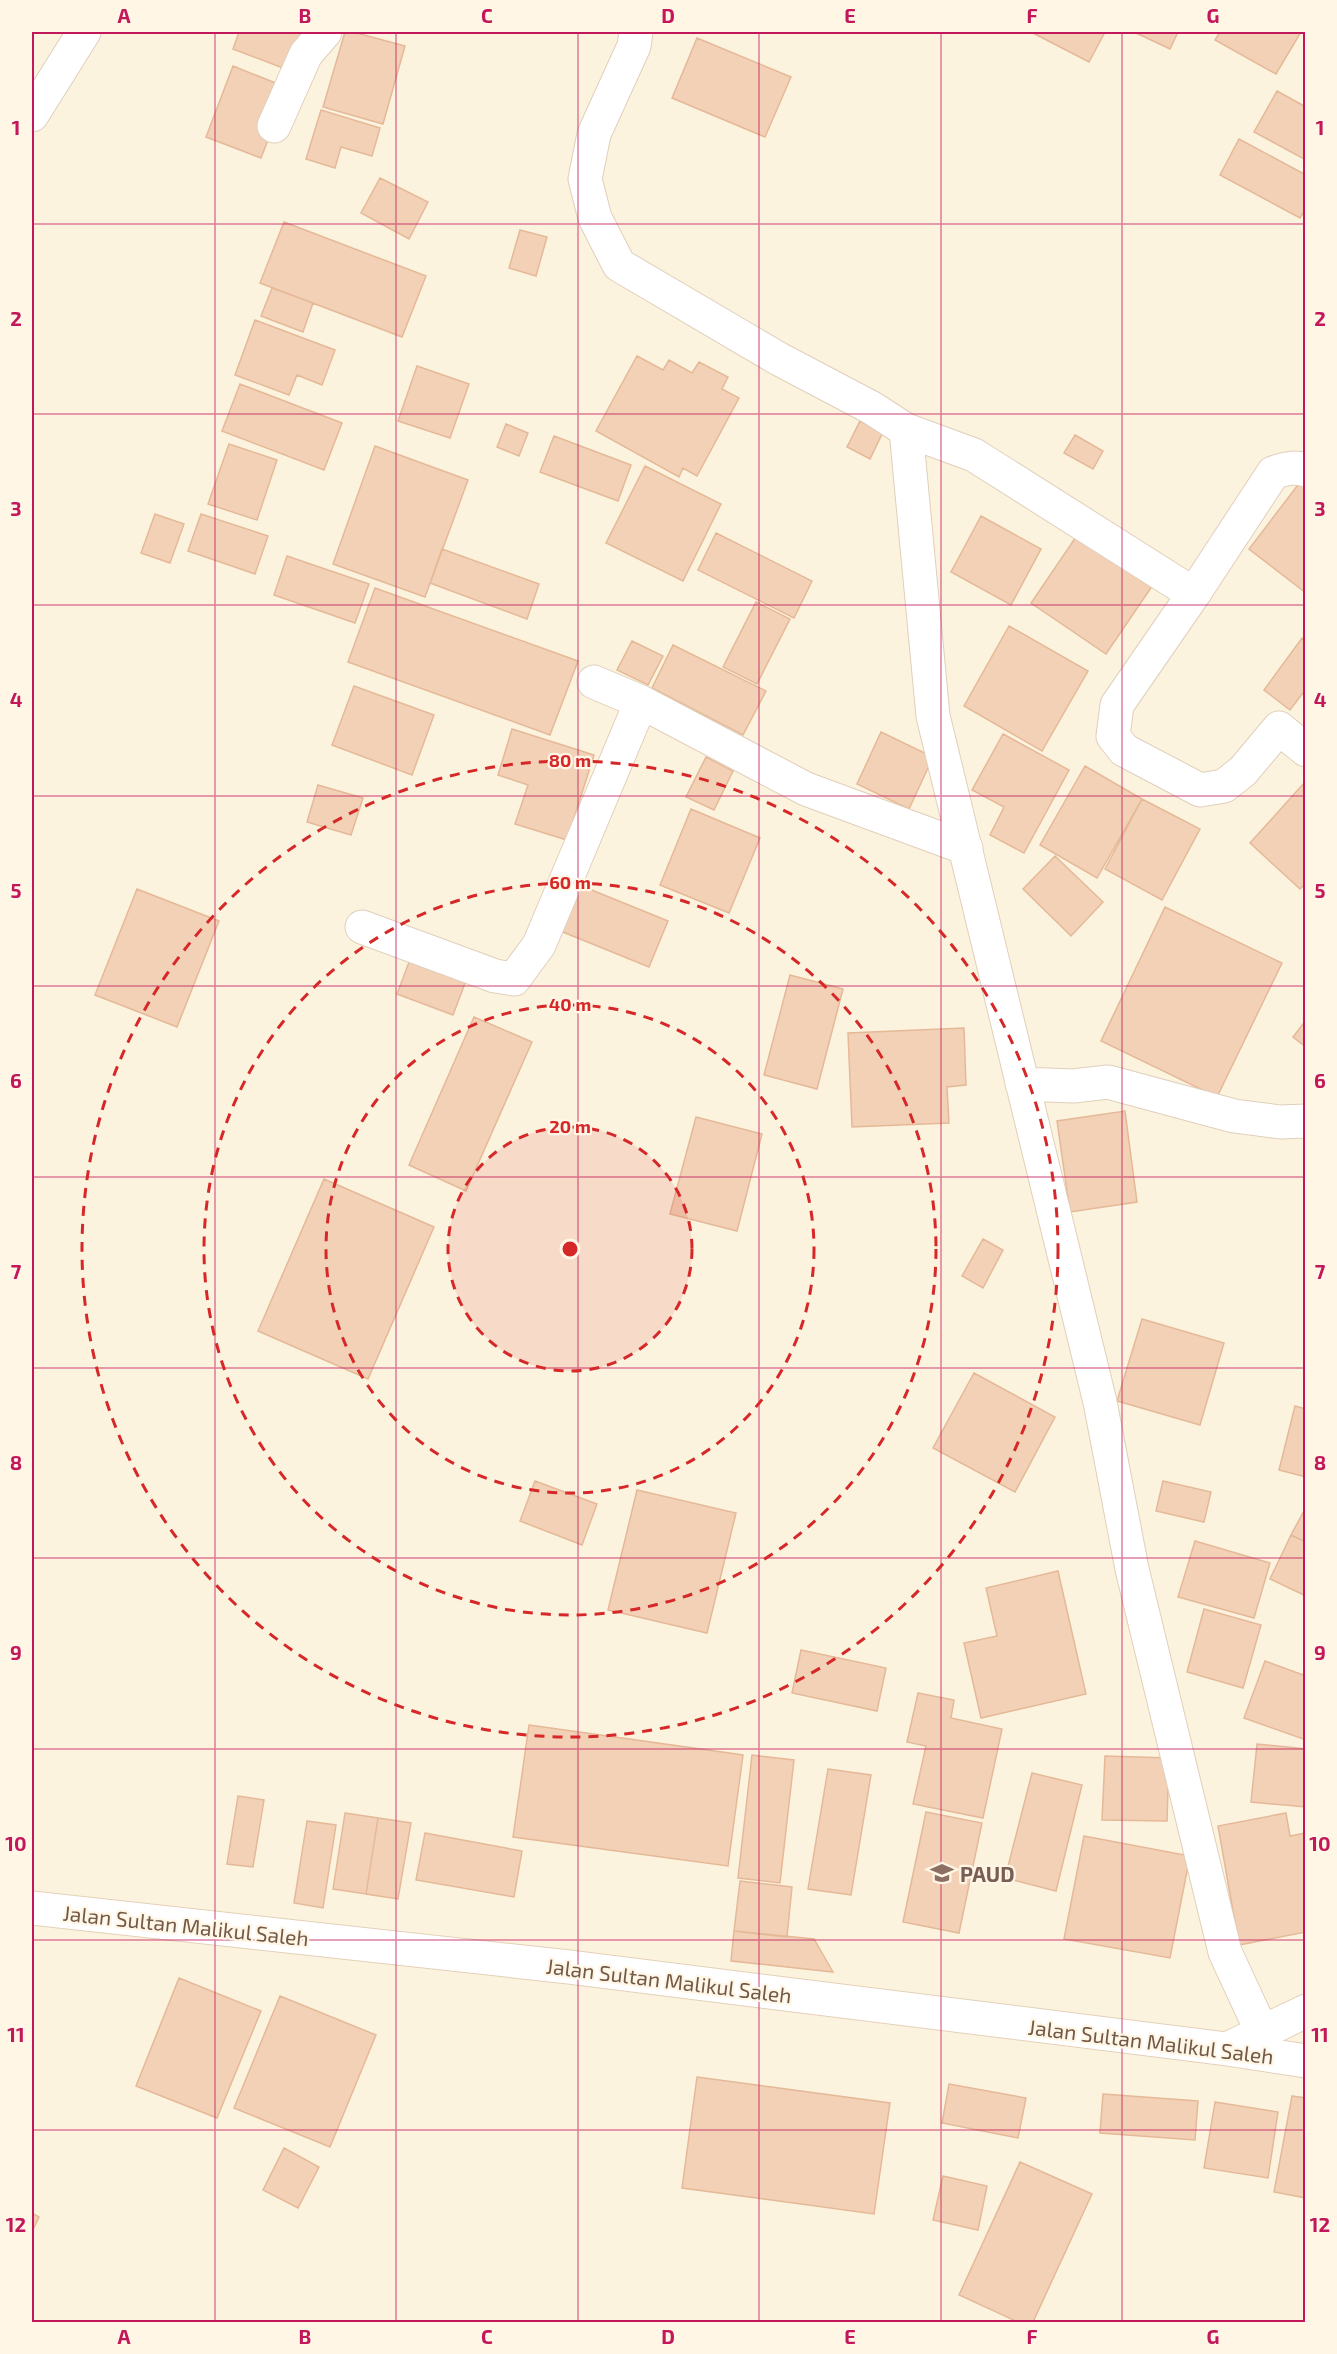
<svg xmlns="http://www.w3.org/2000/svg" width="1337" height="2354" viewBox="0 0 1337 2354" font-family="'Exo 2',sans-serif">
  <style>
    .building { fill: #f2d1b7; stroke: #e5b997; stroke-width: 1.5 }
    .lines { fill: none; stroke-linecap: round; stroke-linejoin: round }
    .street-casing { stroke: #e0cfbb; stroke-width: 35 }
    .secondary-casing { stroke: #e5d0b9; stroke-width: 35 }
    .street { stroke: #fff; stroke-width: 33 }
    .secondary { stroke: #fff; stroke-width: 33 }
    .grid { fill: none; stroke: #c2185b; stroke-width: 1.5; stroke-opacity: 0.55 }
    .ring { fill: none; stroke: #d62828; stroke-width: 3; stroke-dasharray: 10 8 }
    .labels { text-anchor: middle; dominant-baseline: central; stroke-width: 4.5; stroke-linejoin: round; paint-order: stroke }
    .education-label { font-size: 21px; font-weight: bold; fill: #785e54; stroke: #fff6e6; text-anchor: start }
    .street-label { font-size: 21px; fill: #735947; stroke: #fff6e6 }
    .centre { fill: #d62828; stroke: #fff6e6; stroke-width: 3 }
    .ring-label { font-size: 18px; text-anchor: middle; font-weight: bold; fill: #d62828; stroke: #fff6e6; stroke-width: 4.5; stroke-linejoin: round; paint-order: stroke }
    .neatline { fill: none; stroke: #c2185b; stroke-width: 2 }
    .grid-label { font-size: 20px; text-anchor: middle; font-weight: bold; fill: #c2185b }
  </style>
  <rect width="100%" height="100%" fill="#fcf3df"/>
  <path class="building" d="M 239,32 L 306,32 L 291,71 L 233,49 Z
    M 345,32 L 353,32 L 405,46 L 383,124 L 323,107 Z
    M 1031,32 L 1105,32 L 1089,62 Z
    M 1134,32 L 1178,32 L 1170,49 Z
    M 1220,32 L 1301,32 L 1276,74 L 1215,40 Z
    M 697,38 L 791,77 L 765,137 L 672,98 Z
    M 233,66 L 288,88 L 261,158 L 206,137 Z
    M 1277,91 L 1306,107 L 1306,160 L 1254,132 Z
    M 321,110 L 380,128 L 372,156 L 341,147 L 335,168 L 306,159 Z
    M 1239,139 L 1306,175 L 1306,208 L 1300,218 L 1220,175 Z
    M 380,178 L 428,202 L 409,239 L 361,213 Z
    M 284,222 L 426,276 L 402,337 L 260,283 Z
    M 520,230 L 547,237 L 536,276 L 509,268 Z
    M 272,288 L 313,303 L 303,332 L 261,316 Z
    M 255,320 L 335,350 L 322,385 L 297,375 L 289,395 L 235,375 Z
    M 637,356 L 663,370 L 669,360 L 692,373 L 699,362 L 728,377 L 722,389 L 739,398 L 697,476 L 683,468 L 679,477 L 596,431 Z
    M 417,366 L 469,384 L 450,438 L 398,421 Z
    M 240,384 L 342,423 L 324,470 L 222,431 Z
    M 860,421 L 883,432 L 870,459 L 847,447 Z
    M 506,424 L 528,433 L 519,456 L 497,447 Z
    M 1075,435 L 1103,451 L 1093,469 L 1064,453 Z
    M 554,436 L 631,465 L 618,501 L 540,472 Z
    M 229,444 L 277,460 L 257,520 L 208,504 Z
    M 375,446 L 468,480 L 425,597 L 333,564 Z
    M 645,466 L 721,504 L 683,581 L 606,543 Z
    M 1304,477 L 1306,478 L 1306,593 L 1249,549 Z
    M 155,514 L 184,524 L 170,563 L 141,553 Z
    M 201,514 L 268,536 L 255,574 L 188,551 Z
    M 981,516 L 1041,549 L 1011,605 L 951,572 Z
    M 1080,531 L 1155,582 L 1106,654 L 1031,603 Z
    M 716,533 L 812,581 L 794,618 L 698,570 Z
    M 442,549 L 539,584 L 527,619 L 430,583 Z
    M 287,556 L 369,584 L 355,623 L 274,595 Z
    M 375,588 L 578,661 L 550,735 L 348,662 Z
    M 756,602 L 790,619 L 757,684 L 723,667 Z
    M 1009,626 L 1088,671 L 1042,751 L 964,706 Z
    M 1302,638 L 1306,641 L 1306,689 L 1290,710 L 1264,690 Z
    M 632,641 L 663,656 L 648,685 L 617,670 Z
    M 673,645 L 766,691 L 743,735 L 652,688 Z
    M 354,686 L 434,715 L 412,775 L 332,745 Z
    M 512,729 L 594,755 L 567,840 L 515,824 L 528,785 L 498,775 Z
    M 881,732 L 933,757 L 909,809 L 857,784 Z
    M 1003,734 L 1069,770 L 1024,853 L 990,835 L 1004,807 L 972,790 Z
    M 706,757 L 733,771 L 714,810 L 686,797 Z
    M 1085,766 L 1142,799 L 1097,878 L 1040,845 Z
    M 1304,783 L 1306,785 L 1306,883 L 1300,889 L 1250,843 Z
    M 318,785 L 363,798 L 351,835 L 307,822 Z
    M 1142,799 L 1200,829 L 1162,900 L 1105,869 Z
    M 691,809 L 760,838 L 729,913 L 660,885 Z
    M 1055,856 L 1103,902 L 1071,936 L 1023,889 Z
    M 572,882 L 668,921 L 649,967 L 553,928 Z
    M 137,889 L 219,921 L 177,1027 L 95,995 Z
    M 1165,907 L 1282,963 L 1217,1097 L 1101,1041 Z
    M 411,957 L 467,978 L 453,1015 L 397,994 Z
    M 790,975 L 843,989 L 817,1089 L 764,1075 Z
    M 474,1017 L 532,1042 L 466,1191 L 409,1165 Z
    M 1306,1020 L 1306,1047 L 1293,1037 Z
    M 964,1028 L 966,1085 L 947,1087 L 949,1123 L 852,1127 L 848,1033 Z
    M 1125,1111 L 1137,1202 L 1070,1212 L 1057,1121 Z
    M 696,1117 L 762,1134 L 737,1231 L 670,1214 Z
    M 324,1179 L 434,1227 L 368,1379 L 258,1331 Z
    M 983,1239 L 1003,1250 L 983,1288 L 962,1276 Z
    M 1142,1319 L 1224,1343 L 1200,1425 L 1117,1401 Z
    M 974,1373 L 1055,1417 L 1015,1492 L 933,1448 Z
    M 1295,1406 L 1306,1409 L 1306,1477 L 1279,1470 Z
    M 535,1481 L 597,1504 L 582,1545 L 520,1521 Z
    M 1163,1481 L 1211,1492 L 1204,1522 L 1156,1511 Z
    M 637,1490 L 736,1513 L 707,1633 L 608,1610 Z
    M 1306,1507 L 1306,1542 L 1291,1535 Z
    M 1291,1535 L 1306,1542 L 1306,1596 L 1270,1579 Z
    M 1195,1541 L 1270,1563 L 1254,1618 L 1178,1597 Z
    M 1058,1571 L 1086,1694 L 981,1718 L 964,1643 L 997,1636 L 986,1588 Z
    M 1204,1609 L 1261,1625 L 1243,1688 L 1187,1672 Z
    M 801,1650 L 886,1668 L 877,1711 L 792,1693 Z
    M 1265,1661 L 1306,1676 L 1306,1740 L 1244,1718 Z
    M 918,1693 L 954,1700 L 951,1718 L 1002,1729 L 983,1818 L 913,1804 L 926,1746 L 907,1742 Z
    M 529,1725 L 743,1755 L 728,1866 L 513,1837 Z
    M 1257,1744 L 1306,1749 L 1306,1807 L 1251,1802 Z
    M 752,1755 L 794,1760 L 780,1883 L 738,1878 Z
    M 1105,1756 L 1169,1758 L 1167,1821 L 1102,1820 Z
    M 828,1769 L 871,1775 L 851,1895 L 808,1889 Z
    M 1032,1773 L 1082,1785 L 1056,1891 L 1005,1878 Z
    M 238,1796 L 264,1800 L 253,1867 L 227,1864 Z
    M 926,1812 L 982,1823 L 959,1933 L 903,1922 Z
    M 345,1813 L 378,1818 L 366,1894 L 333,1889 Z
    M 1286,1813 L 1290,1836 L 1306,1833 L 1306,1932 L 1239,1945 L 1218,1826 Z
    M 378,1818 L 411,1823 L 398,1899 L 366,1894 Z
    M 307,1821 L 336,1825 L 323,1908 L 294,1903 Z
    M 425,1833 L 522,1851 L 514,1897 L 416,1880 Z
    M 1084,1836 L 1190,1856 L 1170,1958 L 1064,1939 Z
    M 740,1881 L 792,1887 L 787,1937 L 734,1931 Z
    M 734,1931 L 814,1939 L 833,1972 L 731,1961 Z
    M 179,1978 L 261,2011 L 217,2118 L 136,2086 Z
    M 280,1996 L 376,2035 L 330,2147 L 234,2108 Z
    M 697,2077 L 890,2103 L 874,2214 L 682,2188 Z
    M 949,2084 L 1026,2098 L 1018,2138 L 942,2123 Z
    M 1103,2094 L 1198,2101 L 1195,2140 L 1100,2133 Z
    M 1292,2096 L 1306,2098 L 1306,2198 L 1274,2192 Z
    M 1215,2102 L 1278,2112 L 1268,2178 L 1204,2168 Z
    M 284,2148 L 319,2167 L 298,2208 L 263,2190 Z
    M 1020,2162 L 1092,2194 L 1033,2322 L 1018,2322 L 959,2295 Z
    M 943,2176 L 987,2186 L 978,2230 L 933,2220 Z
    M 32,2213 L 39,2217 L 32,2232 Z"/>
  <g class="lines">
    <g class="street-casing">
      <path id="street" d="M 636,32 L 634,46 L 594,134 L 585,179 L 595,218 L 619,265 L 779,359 L 872,408 L 906,430 L 933,716 L 1100,1402 L 1132,1569 L 1225,1952 L 1262,2032
        M 32,115 L 84,32
        M 274,126 L 306,54 L 325,32
        M 906,430 L 974,455 L 1181,586 L 1195,592 L 1273,473 C 1284,469 1294,466 1306,470
        M 1195,592 L 1117,705 L 1113,736 L 1124,750 L 1200,790 L 1224,786 L 1243,771 L 1279,728 L 1306,750
        M 594,682 L 641,702 L 806,789 L 966,848
        M 362,927 L 495,976 L 514,979 L 539,945 L 641,702
        M 1022,1084 L 1073,1086 L 1108,1082 L 1234,1116 L 1280,1122 L 1306,1121"/>
    </g>
    <g class="secondary-casing">
      <path id="secondary" d="M 32,1908 L 569,1967 L 1227,2049 L 1306,2061
        M 1227,2049 L 1306,2011"/>
    </g>
    <use href="#street" class="street"/>
    <use href="#secondary" class="secondary"/>
  </g>
  <path class="grid" d="M 215,32 L 215,2322M 396,32 L 396,2322M 578,32 L 578,2322M 759,32 L 759,2322M 941,32 L 941,2322M 1122,32 L 1122,2322M 32,224 L 1306,224M 32,414 L 1306,414M 32,605 L 1306,605M 32,796 L 1306,796M 32,986 L 1306,986M 32,1177 L 1306,1177M 32,1368 L 1306,1368M 32,1558 L 1306,1558M 32,1749 L 1306,1749M 32,1940 L 1306,1940M 32,2130 L 1306,2130"/>
  <circle cx="570" cy="1249" r="122" fill="#d62828" fill-opacity=".12"/>
  <g class="ring">
    <circle cx="570" cy="1249" r="122"/>
    <circle cx="570" cy="1249" r="244"/>
    <circle cx="570" cy="1249" r="366"/>
    <circle cx="570" cy="1249" r="488"/>
  </g>
  <defs>
    <g id="school-bare" transform="scale(1.8)"><path d="M0-5L7-2L0 1L-7-2ZM-4 1L0 2.5L4 1V4Q0 6-4 4Z" fill="#8d6e63" stroke="#fff6e6" stroke-width="2.5" paint-order="stroke"/></g>
  </defs>
  <g fill-rule="evenodd">
    <use href="#school-bare" x="942" y="1873"/>
  </g>
  <g class="labels">
    <g class="education-label">
      <text x="960" y="1873">PAUD</text>
    </g>
    <g class="street-label">
      <text transform="translate(186 1925) rotate(6)">Jalan Sultan Malikul Saleh</text>
      <text transform="translate(669 1980) rotate(7)">Jalan Sultan Malikul Saleh</text>
      <text transform="translate(1151 2041) rotate(7)">Jalan Sultan Malikul Saleh</text>
    </g>
  </g>
  <circle cx="570" cy="1249" r="9" class="centre"/>
  <g class="ring-label">
    <text x="570" y="767">80 m</text>
    <text x="570" y="889">60 m</text>
    <text x="570" y="1011">40 m</text>
    <text x="570" y="1133">20 m</text>
  </g>
  <rect width="1337" height="2354" fill="none" stroke="#fff6e6" stroke-width="66"/>
  <rect x="33" y="33" width="1271" height="2288" class="neatline"/>
  <g class="grid-label">
    <text x="124" y="23">A</text>
    <text x="305" y="23">B</text>
    <text x="487" y="23">C</text>
    <text x="668" y="23">D</text>
    <text x="850" y="23">E</text>
    <text x="1032" y="23">F</text>
    <text x="1213" y="23">G</text>
    <text x="16" y="135">1</text>
    <text x="1320" y="135">1</text>
    <text x="16" y="326">2</text>
    <text x="1320" y="326">2</text>
    <text x="16" y="516">3</text>
    <text x="1320" y="516">3</text>
    <text x="16" y="707">4</text>
    <text x="1320" y="707">4</text>
    <text x="16" y="898">5</text>
    <text x="1320" y="898">5</text>
    <text x="16" y="1088">6</text>
    <text x="1320" y="1088">6</text>
    <text x="16" y="1279">7</text>
    <text x="1320" y="1279">7</text>
    <text x="16" y="1470">8</text>
    <text x="1320" y="1470">8</text>
    <text x="16" y="1660">9</text>
    <text x="1320" y="1660">9</text>
    <text x="16" y="1851">10</text>
    <text x="1320" y="1851">10</text>
    <text x="16" y="2042">11</text>
    <text x="1320" y="2042">11</text>
    <text x="16" y="2232">12</text>
    <text x="1320" y="2232">12</text>
    <text x="124" y="2344">A</text>
    <text x="305" y="2344">B</text>
    <text x="487" y="2344">C</text>
    <text x="668" y="2344">D</text>
    <text x="850" y="2344">E</text>
    <text x="1032" y="2344">F</text>
    <text x="1213" y="2344">G</text>
  </g>
</svg>
